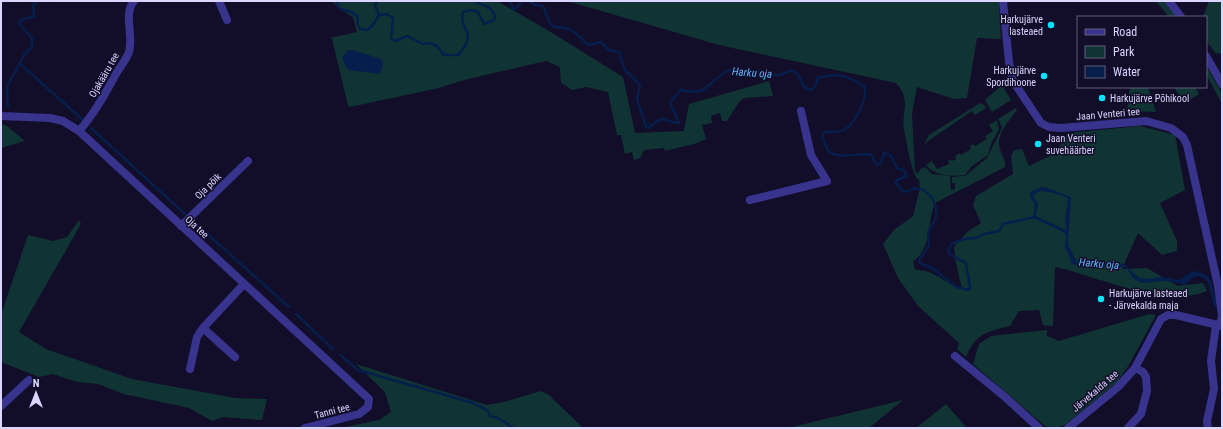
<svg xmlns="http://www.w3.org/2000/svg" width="1223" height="429" viewBox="0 0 1223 429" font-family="'Roboto Condensed',sans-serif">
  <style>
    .green { fill: #103433 }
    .water { fill: #051e4b; fill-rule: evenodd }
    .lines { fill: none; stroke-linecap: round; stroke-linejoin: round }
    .stream { stroke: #051e4b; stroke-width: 2.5 }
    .street { stroke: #38348d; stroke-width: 8 }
    .poi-dot { fill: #02e4ff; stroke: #120d29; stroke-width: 1.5 }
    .labels { text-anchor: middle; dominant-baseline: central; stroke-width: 3; stroke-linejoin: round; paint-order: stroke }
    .poi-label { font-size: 10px; fill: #dbd6ff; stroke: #120d29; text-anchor: start }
    .street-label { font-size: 10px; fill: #dbd6ff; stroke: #120d29 }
    .water-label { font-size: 11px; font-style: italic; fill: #64b6ff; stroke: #120d29 }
  </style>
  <rect width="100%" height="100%" fill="#120d29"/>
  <path class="green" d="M 332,1 L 497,1 L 549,31 L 623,77 L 635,133 L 684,131 L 689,104 L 769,81 L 773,96 L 744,98 L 739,102 L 727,121 L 722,121 L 720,113 L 711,116 L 712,123 L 702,125 L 706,139 L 694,144 L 665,151 L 664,148 L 644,150 L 640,158 L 634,160 L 632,152 L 625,154 L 621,135 L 617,135 L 608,92 L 586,87 L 572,90 L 561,83 L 560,67 L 546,61 L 464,80 L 439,88 L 350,107 L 348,105 L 332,39 L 330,38 L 357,32 L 353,17 L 339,9 Z
    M 567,1 L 999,1 L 1001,39 L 977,38 L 967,98 L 954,99 L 917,87 L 912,113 L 915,172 L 919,173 L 920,169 L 925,167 L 932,174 L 950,176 L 951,190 L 955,189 L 955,183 L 952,183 L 952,177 L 965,176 L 987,158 L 1001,130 L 1002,127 L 998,119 L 1016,108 L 1017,110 C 1009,121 995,135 1000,149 C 1002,156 1006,160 1005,167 L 935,203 C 927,221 932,250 913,261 L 915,270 C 934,269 944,283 962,289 L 956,263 L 954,247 L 967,232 L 981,223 L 973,205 L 976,196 L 1013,174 L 1011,156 L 1014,150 L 1022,149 L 1029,166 L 1054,154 L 1068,133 L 1140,126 L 1175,135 L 1185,190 L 1160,203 L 1177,241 L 1177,251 L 1162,255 L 1138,233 L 1122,269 L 1147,268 L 1178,286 L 1203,283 L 1207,291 C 1164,309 1098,276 1055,267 L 1053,326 L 1043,325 L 1039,310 L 1019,311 L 1010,326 C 987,332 976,333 966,357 L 957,349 L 959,343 L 918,306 L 898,278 L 883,244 L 894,230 L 913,216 L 920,188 L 919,179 L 917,179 C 910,165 907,145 904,130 C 901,110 912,101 896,83 L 719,45 Z
    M 1156,1 L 1164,1 L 1176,17 L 1169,17 Z
    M 1209,1 L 1222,1 L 1222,54 L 1215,53 L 1206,40 L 1206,17 L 1203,17 Z
    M 1206,65 L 1222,94 L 1222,104 L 1206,74 Z
    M 1002,85 L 1011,100 L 992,112 L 985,100 Z
    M 1130,87 L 1148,87 L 1156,112 L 1127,111 Z
    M 1174,87 L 1195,87 L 1199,94 L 1184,104 Z
    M 980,103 L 983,104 L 986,108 L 975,115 L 972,111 L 924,144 L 929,135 Z
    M 997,120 L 999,129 L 991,144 L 988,155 L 972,166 L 965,175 C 953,177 934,176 926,165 L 932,161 L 937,169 L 949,164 L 948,161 L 950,159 L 952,161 L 956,159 L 955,156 L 960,153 L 961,155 L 971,149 L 970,146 L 973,144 L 975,146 L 987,139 L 985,136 L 993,131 L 989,125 Z
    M 1,124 L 7,126 L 25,141 L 1,148 Z
    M 79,220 L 81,224 L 19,332 L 46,349 L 132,379 L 235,398 L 267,399 L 262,420 L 223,417 L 212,421 L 189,408 L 124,394 L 98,384 L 77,382 L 53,374 L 39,377 L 1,362 L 1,315 L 28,235 L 53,241 L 67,237 Z
    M 1149,314 L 1156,315 L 1129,365 L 1116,383 L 1065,425 L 1056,428 L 1045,426 L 973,364 L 979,344 L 991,336 L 1047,330 L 1047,336 L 1059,341 Z
    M 356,364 L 487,405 L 504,402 L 541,391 L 549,395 L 583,428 L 340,428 L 379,420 L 391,412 L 385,392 Z
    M 903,400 L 869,428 L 788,428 Z
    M 946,404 L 966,427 L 965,428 L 916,428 Z"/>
  <path class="water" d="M 348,50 L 353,50 L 381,59 L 383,64 L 380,74 L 349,70 L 346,67 L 342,58 Z
    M 1045,187 L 1071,197 L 1068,244 L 1077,262 L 1111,262 L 1124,264 L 1139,278 L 1146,279 L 1162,277 L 1179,280 L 1193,271 C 1217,274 1210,287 1216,301 C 1216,303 1218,304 1218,306 L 1214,306 L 1208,282 C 1195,270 1194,279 1184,285 C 1179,283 1170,281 1165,281 C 1146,281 1138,290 1127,268 L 1109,265 L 1081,266 L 1072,264 L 1065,247 L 1066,234 L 1059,230 L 1033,218 L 1035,204 L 1030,197 L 1030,192 L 1038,188 ZM 1040,191 L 1055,193 L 1068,198 L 1065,218 L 1066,230 L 1036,216 L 1038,204 L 1033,195 Z"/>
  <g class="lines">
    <path class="stream" d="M 336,1 L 340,9 L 351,12 L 357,16 L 358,25 L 360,29 L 367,30 L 373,25 L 379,15 L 387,14 L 393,18 L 391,39 L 395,41 L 407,36 L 423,44 C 434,41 438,47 444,55 L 458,55 C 480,31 458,31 463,12 L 471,10 L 478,12 L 484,24 L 494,20 L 495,15 L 490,8 L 474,1
      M 378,1 L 375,5 L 379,15
      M 510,1 L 513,9 L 516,8 L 522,1
      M 529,1 L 535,5 L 543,6 L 550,23 L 554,27 C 573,28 575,31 588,45 L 601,42 L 609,50 L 619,52 L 625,70 L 640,85 L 637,99 L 646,127 L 649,128 C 663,113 663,122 679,123 L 670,103 L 680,90 C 709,97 707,81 729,70 C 735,71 742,73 748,73 C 753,72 757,70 761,71 C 765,71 769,75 773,75 C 788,78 792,57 804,87 L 811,90 L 815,87 L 818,78 C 836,72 848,76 864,86 C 869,96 855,124 844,130 C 839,133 831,131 825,132 L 822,136 L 828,151 C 840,160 856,152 871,155 L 877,165 L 881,163 L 884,152 L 891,156 L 897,168 L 905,171 L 906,176 L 895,181 L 900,189 L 905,192 C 911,189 916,187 923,190 C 933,195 939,209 935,220 C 933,225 929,227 928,233 C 928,237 929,242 929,246 L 919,260 L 920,263 L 932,268 L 956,287 L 969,290 L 970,288 L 966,263 L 949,254 L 949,248 L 952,244 L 963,239 L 976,238 L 984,234 L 999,231 L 1003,224 L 1035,217
      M 20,64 L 82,119
      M 8,106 L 7,87 L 24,55 L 32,47 L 32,38 L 19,24 L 21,20 L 34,16 L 33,6 L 36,1
      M 91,128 L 185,214
      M 194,222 L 289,307
      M 296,314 L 333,349
      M 340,355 L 358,370 L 473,403 L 487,410 L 490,416 L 498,418 L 514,428"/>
    <path class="street" d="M 219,1 L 227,20
      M 1003,1 L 1009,62 L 1013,81 L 1041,123 L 1049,127 L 1061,128 L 1146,121 L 1171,128 L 1183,137 L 1187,145 L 1218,286 L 1222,316 L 1220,325
      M 1169,1 L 1181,17
      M 1206,56 L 1222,84
      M 1,116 L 50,118 L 63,121 L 79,131 L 369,399 L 368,407 L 359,414 L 305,428
      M 79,131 C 94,114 105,94 116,74 C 120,67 126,60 129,52 C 134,37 123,13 134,1
      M 750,200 L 827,181 L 811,155 L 801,111
      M 181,226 L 248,161
      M 955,356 L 1005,397 L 1039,428
      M 235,357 L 203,328 L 244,284
      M 190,369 L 197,337 L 203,328
      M 1,406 L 29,380
      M 1068,428 L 1118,387 L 1135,368 L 1161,319 L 1168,315 L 1176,315 L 1222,326
      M 1128,428 L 1141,414 L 1147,391 L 1146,377 L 1143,372 L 1135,368
      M 1208,428 L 1207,421 L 1214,389 L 1211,361 L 1216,325"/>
  </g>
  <g class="poi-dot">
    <circle cx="1051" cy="25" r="4"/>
    <circle cx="1044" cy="76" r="4"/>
    <circle cx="1102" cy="98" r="4"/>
    <circle cx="1038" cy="144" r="4"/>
    <circle cx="1101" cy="299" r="4"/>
  </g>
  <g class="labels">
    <g class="poi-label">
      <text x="1043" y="19" text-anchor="end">Harkujärve<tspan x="1043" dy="12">lasteaed</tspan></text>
      <text x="1036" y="70" text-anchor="end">Harkujärve<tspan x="1036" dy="12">Spordihoone</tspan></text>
      <text x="1110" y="98">Harkujärve Põhikool</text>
      <text x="1046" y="138">Jaan Venteri<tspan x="1046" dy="12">suvehäärber</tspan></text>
      <text x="1109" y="293">Harkujärve lasteaed<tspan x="1109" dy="12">- Järvekalda maja</tspan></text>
    </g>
    <g class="street-label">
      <text transform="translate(104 75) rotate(-60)">Ojakääru tee</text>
      <text transform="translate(1108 114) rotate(-5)">Jaan Venteri tee</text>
      <text transform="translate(208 186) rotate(-44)">Oja põik</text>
      <text transform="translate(197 227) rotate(43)">Oja tee</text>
      <text transform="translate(1095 391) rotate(-41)">Järvekalda tee</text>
      <text transform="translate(332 411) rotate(-15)">Tanni tee</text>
    </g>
    <g class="water-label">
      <text transform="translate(752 73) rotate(4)">Harku oja</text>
      <text transform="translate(1099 264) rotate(5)">Harku oja</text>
    </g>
  </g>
  <rect width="1223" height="429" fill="none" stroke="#dbd6ff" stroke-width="4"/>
  <rect x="1077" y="16" width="130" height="72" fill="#120d29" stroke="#625d7f"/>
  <rect x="1085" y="29" width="20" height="6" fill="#38348d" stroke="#625d7f"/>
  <text x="1113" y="36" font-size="12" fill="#dbd6ff">Road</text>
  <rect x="1085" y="46" width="20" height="12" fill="#103433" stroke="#625d7f"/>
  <text x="1113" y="56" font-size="12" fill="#dbd6ff">Park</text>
  <rect x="1085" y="66" width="20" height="12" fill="#051e4b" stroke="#625d7f"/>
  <text x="1113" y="76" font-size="12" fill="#dbd6ff">Water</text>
  <g transform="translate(36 393)" stroke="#120d29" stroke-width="3" paint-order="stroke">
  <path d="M0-3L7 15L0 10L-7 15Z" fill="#dbd6ff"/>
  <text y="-6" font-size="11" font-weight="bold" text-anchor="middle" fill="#dbd6ff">N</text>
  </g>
</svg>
